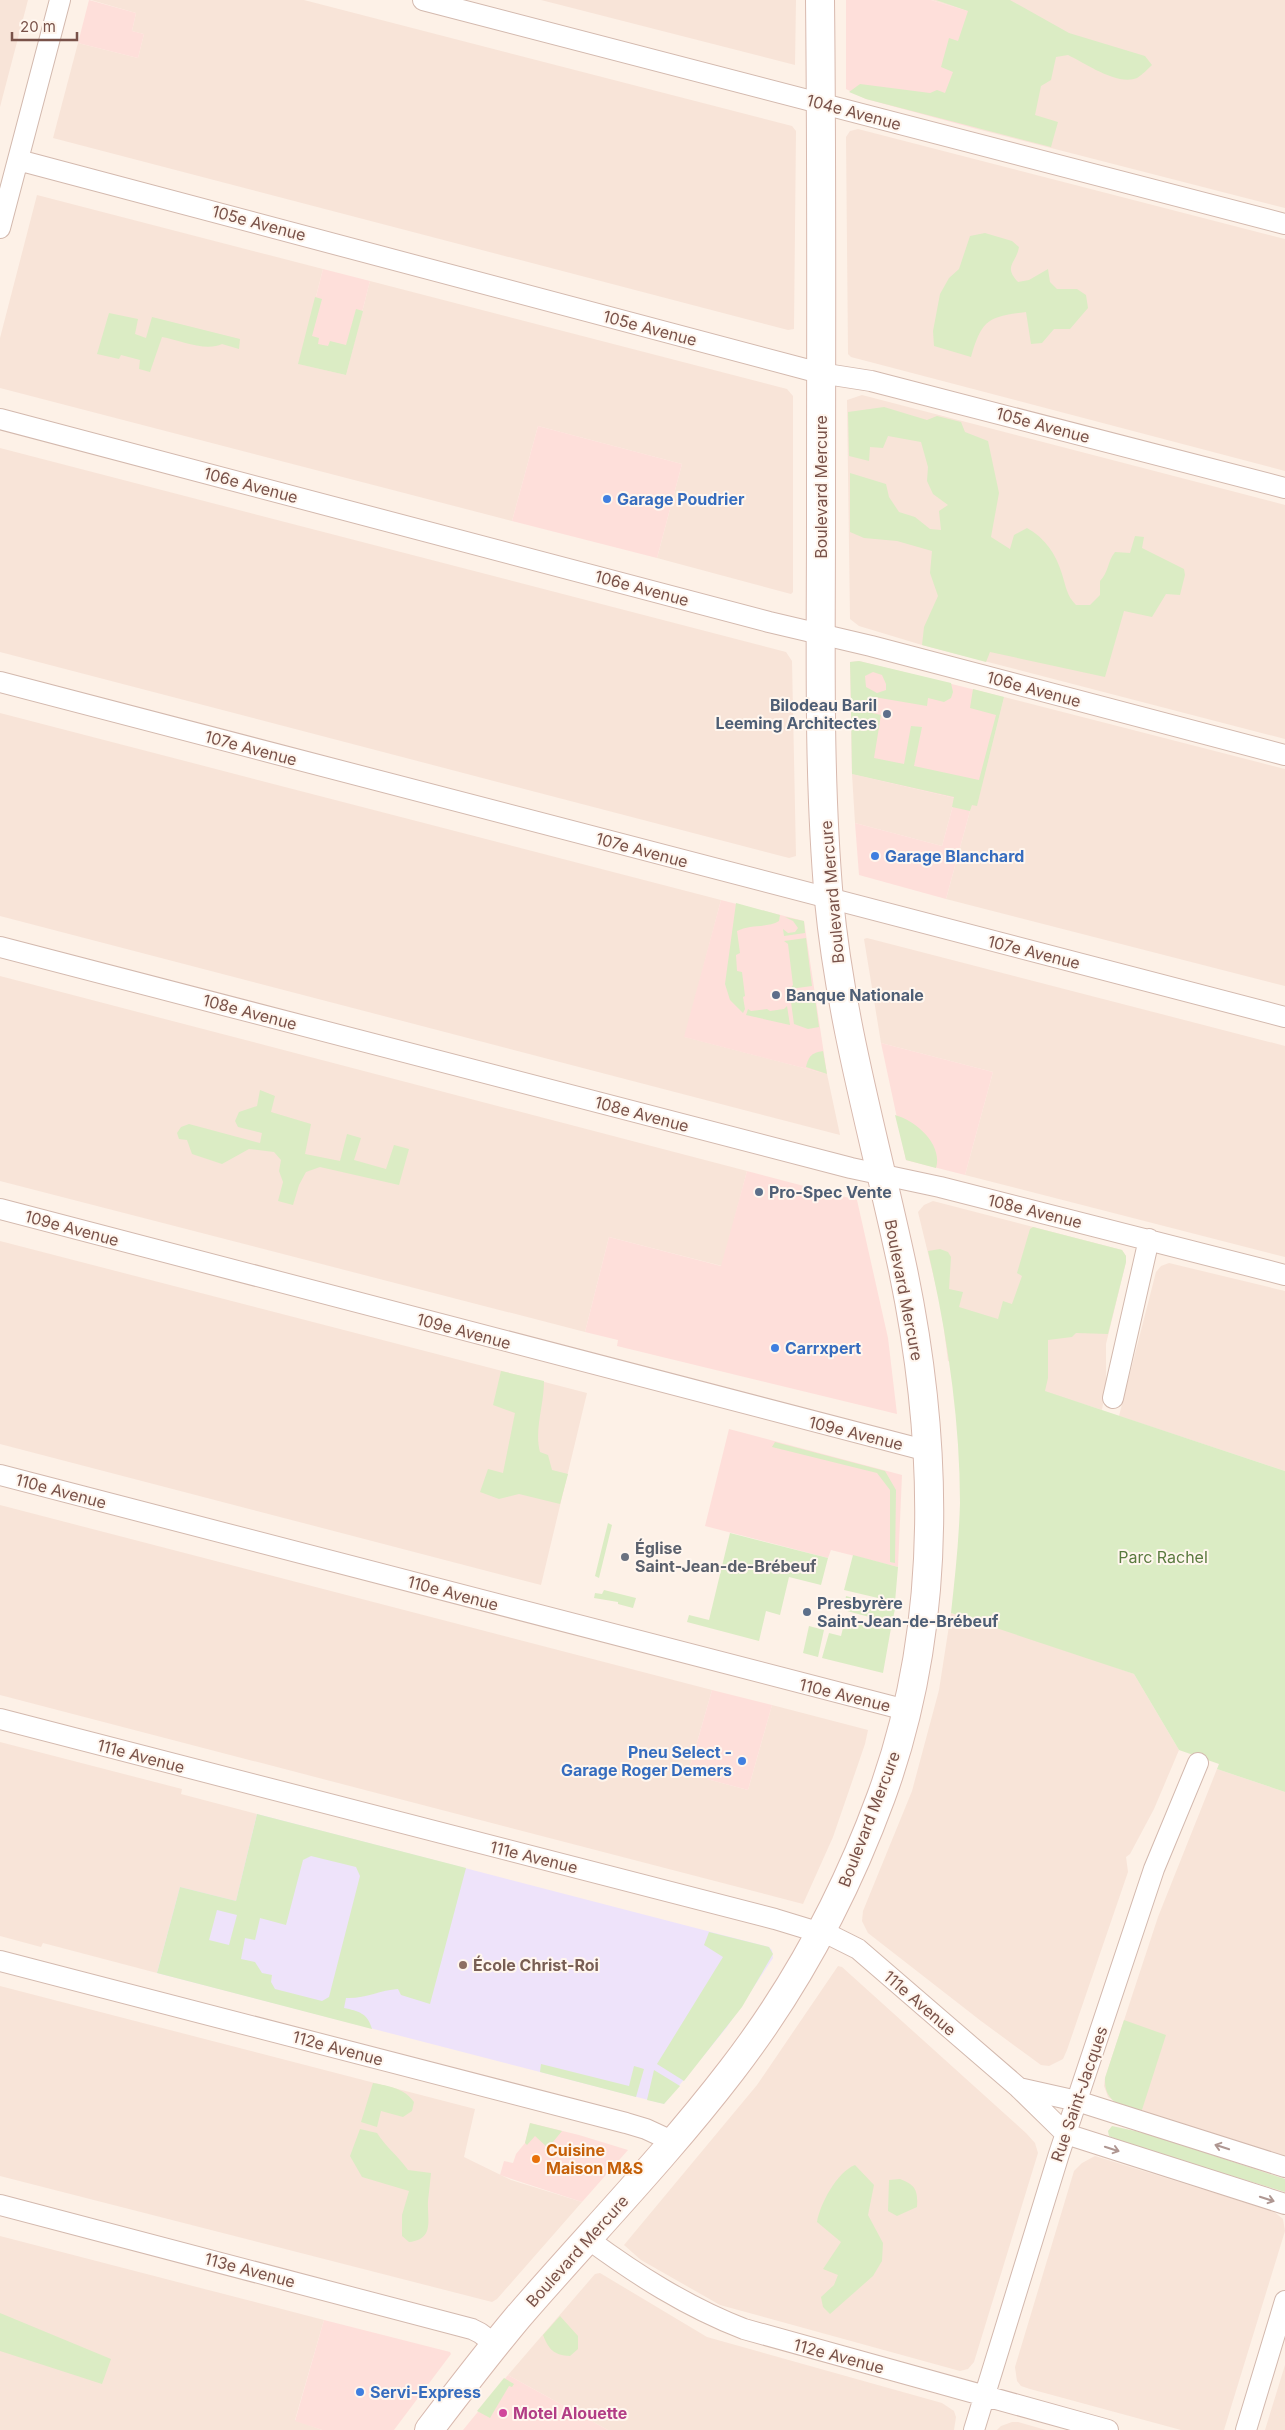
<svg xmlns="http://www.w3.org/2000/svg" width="1285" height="2430" viewBox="0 0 1285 2430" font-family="Inter,sans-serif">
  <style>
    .residential { fill: #f8e4d8 }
    .commercial { fill: #fedfda }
    .education { fill: #eee3fa }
    .green { fill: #dbecc4; fill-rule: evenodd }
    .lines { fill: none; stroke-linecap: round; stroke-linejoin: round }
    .street-casing { stroke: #d3b9ae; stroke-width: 22 }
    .secondary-casing { stroke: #d8b9ae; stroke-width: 30 }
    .street { stroke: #fff; stroke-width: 20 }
    .secondary { stroke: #fff; stroke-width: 28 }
    .oneway { stroke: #af9792 }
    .shop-dot { fill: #3f7fe0; stroke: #fff6ee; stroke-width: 2 }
    .service-dot { fill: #5c6f8a; stroke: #fff6ee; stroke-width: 2 }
    .worship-dot { fill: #6b7280; stroke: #fff6ee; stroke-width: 2 }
    .education-dot { fill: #8d6e63; stroke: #fff6ee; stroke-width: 2 }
    .food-dot { fill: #e8710a; stroke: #fff6ee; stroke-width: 2 }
    .hotel-dot { fill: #d1479c; stroke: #fff6ee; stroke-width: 2 }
    .labels { text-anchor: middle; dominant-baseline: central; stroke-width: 4; stroke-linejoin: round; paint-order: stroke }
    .street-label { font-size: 16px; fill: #795249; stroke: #fff6ee }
    .shop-label { font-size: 16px; font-weight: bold; fill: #366cbe; stroke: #fff6ee; text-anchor: start }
    .service-label { font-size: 16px; font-weight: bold; fill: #4e5e75; stroke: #fff6ee; text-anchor: start }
    .worship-label { font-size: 16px; font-weight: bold; fill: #5b616d; stroke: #fff6ee; text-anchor: start }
    .park-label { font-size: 16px; fill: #597a3e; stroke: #fff6ee }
    .education-label { font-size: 16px; font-weight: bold; fill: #785e54; stroke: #fff6ee; text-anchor: start }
    .food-label { font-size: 16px; font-weight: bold; fill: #c56008; stroke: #fff6ee; text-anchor: start }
    .hotel-label { font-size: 16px; font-weight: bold; fill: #b23c85; stroke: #fff6ee; text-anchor: start }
  </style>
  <rect width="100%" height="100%" fill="#fdf1e7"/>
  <path class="residential" d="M 0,0 L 28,0 L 0,107 Z
    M 91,0 L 304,0 L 792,126 L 796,131 L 794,329 L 788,330 L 53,138 L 78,43 L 138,58 L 144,34 L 132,31 L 136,13 Z
    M 541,0 L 796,0 L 795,65 Z
    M 931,0 L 1285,0 L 1285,208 L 977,129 L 968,11 Z
    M 858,129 L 1285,239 L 1285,471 L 851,357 L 848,354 L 846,137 L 850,131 Z
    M 37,195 L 323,269 L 299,364 L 346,375 L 370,281 L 787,389 L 793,396 L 793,592 L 791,594 L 657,558 L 682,464 L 538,426 L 512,521 L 0,388 L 0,338 Z
    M 862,395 L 1285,505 L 1285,739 L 922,645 L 859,626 L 850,619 L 847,400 Z
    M 0,448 L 786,652 L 792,661 L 796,856 L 789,858 L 0,652 Z
    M 1004,697 L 1285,769 L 1285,986 L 946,899 L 970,811 L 972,805 L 977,805 Z
    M 0,713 L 721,900 L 685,1037 L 827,1074 L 840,1135 L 0,916 Z
    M 852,774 L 955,798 L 942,846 L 855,823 Z
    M 867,938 L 1285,1046 L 1285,1257 L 965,1175 L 993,1072 L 881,1043 L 864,939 Z
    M 0,976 L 747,1171 L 722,1266 L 609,1237 L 585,1332 L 0,1181 Z
    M 933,1201 L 1122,1250 L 1126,1256 L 1126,1262 L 1106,1344 L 1106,1385 L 1102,1410 L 948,1361 L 941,1307 L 918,1212 L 924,1205 Z
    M 0,1241 L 587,1393 L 541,1585 L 0,1444 Z
    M 1169,1263 L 1285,1291 L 1285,1471 L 1119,1416 L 1156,1272 L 1161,1266 Z
    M 0,1505 L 712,1690 L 688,1774 L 748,1790 L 772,1705 L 868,1730 L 865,1744 L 833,1837 L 803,1904 L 0,1695 Z
    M 951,1613 L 1038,1640 L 1134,1674 L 1179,1750 L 1154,1809 L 1130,1854 L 1126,1857 L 1128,1872 L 1067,2050 L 1063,2059 L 1049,2066 L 1041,2065 L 981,2021 L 868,1933 L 862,1921 L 863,1911 L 912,1791 L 939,1690 Z
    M 0,1742 L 182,1789 L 181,1794 L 257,1814 L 236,1902 L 180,1888 L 157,1973 L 43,1943 L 41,1947 L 0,1936 Z
    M 1217,1769 L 1285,1792 L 1285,2158 L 1125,2108 L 1108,2097 L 1104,2086 L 1105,2078 L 1158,1917 Z
    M 838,1966 L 842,1967 L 1026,2133 L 1035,2143 L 1038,2153 L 974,2362 L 968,2369 L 960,2371 L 720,2305 L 641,2260 L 624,2245 L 757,2085 Z
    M 0,1986 L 475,2109 L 464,2157 L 511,2180 L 582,2202 L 497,2299 L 492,2302 L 0,2176 Z
    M 1095,2156 L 1273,2211 L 1283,2219 L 1285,2231 L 1224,2430 L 1181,2430 L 1030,2389 L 1021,2386 L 1017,2381 L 1015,2367 L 1074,2171 L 1082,2163 Z
    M 0,2236 L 324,2320 L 295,2420 L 322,2430 L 0,2430 Z
    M 600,2273 L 707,2337 L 942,2403 L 954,2411 L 956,2417 L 954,2430 L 608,2430 L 508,2375 L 595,2274 Z
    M 1285,2365 L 1285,2430 L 1265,2430 Z
    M 1012,2422 L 1018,2422 L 1046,2430 L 997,2430 L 1001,2426 Z"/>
  <path class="commercial" d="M 89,0 L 136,13 L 132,31 L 144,34 L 138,58 L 78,43 Z
    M 846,0 L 931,0 L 968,11 L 977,129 L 866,99 L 846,89 Z
    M 323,269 L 370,281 L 346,375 L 299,364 Z
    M 538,426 L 682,464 L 657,558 L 512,521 Z
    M 859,661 L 1004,697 L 977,806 L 972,805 L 970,811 L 946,899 L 859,875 L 855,823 L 942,846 L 955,798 L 852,774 L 850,662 Z
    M 721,900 L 804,921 L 827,1074 L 684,1037 Z
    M 881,1043 L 993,1072 L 965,1175 L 906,1160 Z
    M 747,1171 L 857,1200 L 888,1338 L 897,1414 L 617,1346 L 618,1340 L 585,1332 L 609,1237 L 721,1266 Z
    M 729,1429 L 902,1475 L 898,1567 L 831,1550 L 828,1558 L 705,1526 Z
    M 712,1690 L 772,1705 L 748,1790 L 688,1774 Z
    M 530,2123 L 579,2135 L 628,2150 L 582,2202 L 500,2175 L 504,2161 L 513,2163 L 516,2154 L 525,2143 Z
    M 324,2320 L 450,2352 L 451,2354 L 394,2430 L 322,2430 L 295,2421 Z
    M 508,2375 L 608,2430 L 463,2430 Z"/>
  <path class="education" d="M 257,1814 L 769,1947 L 772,1950 L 773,1958 L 727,2027 L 664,2104 L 157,1973 L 180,1887 L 236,1901 Z"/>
  <path class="green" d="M 936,0 L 1010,0 L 1069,33 L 1145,56 L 1152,65 C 1148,69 1142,75 1137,78 C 1117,86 1085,63 1068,55 L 1056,57 L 1051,80 L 1041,86 L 1035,115 L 1058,122 L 1051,147 L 866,99 L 849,92 L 860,84 L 930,93 L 937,90 L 945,93 L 953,72 L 941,67 L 949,38 L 958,41 L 968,11 Z
    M 985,233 L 1012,241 L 1019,247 C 1016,264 1003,266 1018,282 L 1029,280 L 1048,269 L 1050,282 L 1057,289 L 1077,289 L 1086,295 L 1088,308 L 1070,329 L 1054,329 L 1042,343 L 1031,344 L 1026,312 C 987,317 982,320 971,357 L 934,346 L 933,331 L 940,294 L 949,278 L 959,269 L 970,236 Z
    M 315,297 L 322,299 L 312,336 L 319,338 L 318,344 L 328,346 L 330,341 L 346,345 L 356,309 L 363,311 L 346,375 L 298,364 Z
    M 109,313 L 138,319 L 135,334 L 146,338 L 152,317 L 240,339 L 239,349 L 222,344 C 206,352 179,340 162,337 L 150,372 L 139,369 L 140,360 L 121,355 L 119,359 L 97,354 Z
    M 884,407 L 927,420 L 937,416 L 961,422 L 965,432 L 988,441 L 999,493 L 991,537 L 1010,549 L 1014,535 L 1027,528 C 1045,538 1056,554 1062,574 C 1066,587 1067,596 1076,605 L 1090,605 L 1100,595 L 1100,581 C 1109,572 1107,562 1115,552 L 1130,553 L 1135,536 L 1144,537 L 1142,548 L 1184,569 L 1185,575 L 1180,595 L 1166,594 L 1152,617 L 1124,611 L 1105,677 L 990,652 L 986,662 L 922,645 L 924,627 L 938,596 L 930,573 L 932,551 L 897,541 L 864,538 L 850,532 L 850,473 L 886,484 L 889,497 L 899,512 L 915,517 L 930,529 L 941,530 L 939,511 L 948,505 L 933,494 L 927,481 L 928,467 L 921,442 L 888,436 L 883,448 L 870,447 L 869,461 L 849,456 L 848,412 Z
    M 859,661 L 951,683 L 953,692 L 951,698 L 944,702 L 928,698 L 927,706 L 874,697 L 871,706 L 851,703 L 850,662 ZM 873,672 L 882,675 L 886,684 L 886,690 L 877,693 L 866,687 L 865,676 Z
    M 973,689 L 1004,697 L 977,806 L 972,805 L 970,811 L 952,807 L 954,797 L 852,774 L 851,708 L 881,715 L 874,758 L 904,764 L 911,726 L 922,727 L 914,766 L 979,780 L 996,715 L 970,708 Z
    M 736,903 L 780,915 L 779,921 C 768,928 750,924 737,931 L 740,953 L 736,955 L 737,971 L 742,972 L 745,996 L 743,997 L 745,1009 L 743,1013 L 730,1000 L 725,984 Z
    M 785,917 L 804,921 L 805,933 L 784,936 L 783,929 L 788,933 L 795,932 L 798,928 L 793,921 Z
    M 806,938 L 812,986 L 790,989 L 793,985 L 788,944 L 784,941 Z
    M 814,991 L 819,1027 L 808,1029 L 794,1024 L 790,995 Z
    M 787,1006 L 790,1025 L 746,1015 L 748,1009 L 751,1011 L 767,1009 L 770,1011 L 784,1009 Z
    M 823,1051 L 827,1074 L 806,1067 C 809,1056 811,1053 823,1051 Z
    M 260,1090 L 275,1096 L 271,1112 L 311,1124 L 305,1154 L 340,1161 L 347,1134 L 361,1138 L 354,1160 L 386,1169 L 394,1145 L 409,1149 L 399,1185 L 320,1167 L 306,1172 L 299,1185 L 293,1205 L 278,1201 L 283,1182 L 279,1171 L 281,1160 L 274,1152 L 249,1149 L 222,1164 L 192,1154 L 187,1140 L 179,1139 L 177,1133 L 181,1127 L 189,1124 L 260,1143 L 262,1133 L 238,1127 L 235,1121 L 239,1112 L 257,1106 Z
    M 895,1115 C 916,1121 943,1144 936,1168 L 906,1160 Z
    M 1033,1227 L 1122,1250 L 1126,1256 L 1126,1262 L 1108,1334 L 1076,1333 L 1072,1337 L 1048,1340 L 1048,1378 L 1045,1391 L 1285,1471 L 1285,1792 L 1217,1769 L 1219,1764 L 1179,1750 L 1134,1674 L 951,1613 C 955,1577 959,1540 960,1503 C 960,1419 947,1333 928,1251 L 940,1249 L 948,1252 L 951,1257 L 949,1289 L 963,1292 L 959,1307 L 998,1319 L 1003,1301 L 1012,1304 L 1022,1276 L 1017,1273 L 1030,1229 Z
    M 501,1371 L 544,1381 C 544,1406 534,1430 540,1452 L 548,1455 L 552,1470 L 568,1474 L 560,1504 L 519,1494 L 499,1499 L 480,1492 L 488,1469 L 503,1473 L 515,1413 L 493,1405 Z
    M 775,1442 L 885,1471 L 896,1490 L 895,1563 L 890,1562 L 890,1490 L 877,1473 L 772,1447 Z
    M 608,1523 L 612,1525 L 599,1578 L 595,1576 Z
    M 730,1533 L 828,1558 L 821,1585 L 789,1577 L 780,1615 L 766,1611 L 759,1641 L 687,1622 L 689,1615 L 709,1620 Z
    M 853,1555 L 898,1567 L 895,1602 L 844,1590 Z
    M 604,1590 L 636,1598 L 633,1608 L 618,1604 L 618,1602 L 594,1598 L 595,1593 L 602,1594 Z
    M 846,1596 L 895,1609 L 892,1623 L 847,1611 L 844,1608 Z
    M 846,1616 L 891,1628 L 883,1673 L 822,1658 L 829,1633 L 841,1636 Z
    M 809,1626 L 824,1630 L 818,1657 L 803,1653 Z
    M 257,1814 L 466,1868 L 430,2004 L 401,1995 L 398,1989 C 380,1990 365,1999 346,1998 L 344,2008 C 358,2011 368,2013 372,2029 L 157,1973 L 180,1887 L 236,1901 ZM 311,1856 L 356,1867 L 360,1876 L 329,1997 L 322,2001 L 275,1989 L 271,1982 L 272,1975 L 262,1973 L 255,1962 L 241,1959 L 245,1938 L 255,1940 L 260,1918 L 286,1925 L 303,1860 ZM 217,1910 L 237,1915 L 229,1945 L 209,1940 Z
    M 709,1932 L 769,1947 L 773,1954 L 742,2007 L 684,2081 L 657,2064 L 723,1957 L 704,1945 Z
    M 1124,2020 L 1166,2035 L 1141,2113 C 1122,2106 1104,2103 1105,2078 Z
    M 541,2064 L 629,2086 L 634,2066 L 644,2069 L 636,2097 L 540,2072 Z
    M 654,2070 L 680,2086 L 664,2104 L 647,2100 Z
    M 373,2083 C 389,2086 404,2088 414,2102 L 412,2111 L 403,2117 L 381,2111 L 377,2127 L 361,2122 Z
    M 530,2123 L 562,2131 L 548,2148 L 535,2136 L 527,2145 L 525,2143 Z
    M 1112,2126 L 1149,2134 L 1285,2179 L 1285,2192 L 1135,2147 L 1109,2136 L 1108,2131 Z
    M 360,2129 L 377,2133 C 386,2147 398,2156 408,2170 L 431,2173 C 430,2183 429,2192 428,2201 C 427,2220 435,2239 409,2242 L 402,2236 L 402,2215 L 409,2191 L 362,2177 L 350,2156 Z
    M 855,2165 L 874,2185 L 868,2215 L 883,2243 L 882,2261 L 873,2276 L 830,2314 L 823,2307 L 821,2297 L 834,2285 L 838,2275 L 823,2269 L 841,2242 L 817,2222 C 820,2204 837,2172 855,2165 Z
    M 900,2179 C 916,2185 918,2191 917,2207 L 897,2216 L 888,2211 L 889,2180 Z
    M 0,2313 L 111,2359 L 102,2384 L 0,2351 Z
    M 560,2316 L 578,2336 L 578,2349 L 570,2356 C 554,2355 549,2350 543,2335 Z
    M 504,2378 L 514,2384 L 512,2387 L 509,2386 L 490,2418 L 477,2411 Z"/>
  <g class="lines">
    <g class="street-casing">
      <path id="street" d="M 423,0 L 1285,224
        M 18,160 L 820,373 L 871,381 L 1285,488
        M 0,228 L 60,0
        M 0,419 L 769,622 L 871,646 L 1285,755
        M 0,682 L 1285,1017
        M 0,947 L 851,1168 L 940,1187 L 1285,1275
        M 0,1209 L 928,1451
        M 1113,1398 L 1149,1239
        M 0,1475 L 906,1710
        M 0,1719 L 775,1919 L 834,1937 L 858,1949 L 1019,2088 L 1066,2134 L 1285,2204
        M 0,1961 L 626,2123 L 646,2129 L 674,2142
        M 1019,2088 L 1077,2101 L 1285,2167
        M 0,2205 L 472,2329 L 480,2333 L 496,2345
        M 588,2239 C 637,2275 687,2307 744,2329 L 1108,2430
        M 974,2430 L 1059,2154 L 1154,1869 L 1198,1763
        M 1246,2430 L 1285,2301"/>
    </g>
    <g class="secondary-casing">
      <path id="secondary" d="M 429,2430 C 458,2392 487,2354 518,2317 C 589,2235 665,2157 731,2071 C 795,1988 845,1895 881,1797 C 943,1628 939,1444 903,1270 C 877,1147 841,1026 829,900 C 818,774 821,647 821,522 C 821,348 822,174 820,0"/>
    </g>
    <use href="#street" class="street"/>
    <use href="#secondary" class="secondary"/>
  </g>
  <defs><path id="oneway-shaft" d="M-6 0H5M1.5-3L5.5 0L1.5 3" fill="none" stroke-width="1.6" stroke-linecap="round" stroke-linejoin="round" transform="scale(1.25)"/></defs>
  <g class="oneway">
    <use href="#oneway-shaft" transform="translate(1222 2147) rotate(-162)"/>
    <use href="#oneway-shaft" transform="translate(1112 2149) rotate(18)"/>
    <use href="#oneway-shaft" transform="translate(1267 2199) rotate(18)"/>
  </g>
  <g class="shop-dot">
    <circle cx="607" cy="499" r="5"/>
    <circle cx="875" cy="856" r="5"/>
    <circle cx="775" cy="1348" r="5"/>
    <circle cx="742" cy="1761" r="5"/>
    <circle cx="360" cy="2392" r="5"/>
  </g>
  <g class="service-dot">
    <circle cx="887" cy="714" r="5"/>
    <circle cx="776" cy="995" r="5"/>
    <circle cx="759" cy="1192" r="5"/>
    <circle cx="807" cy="1612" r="5"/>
  </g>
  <circle class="worship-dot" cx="625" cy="1557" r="5"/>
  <circle class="education-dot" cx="463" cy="1965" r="5"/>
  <circle class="food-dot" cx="536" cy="2159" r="5"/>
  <circle class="hotel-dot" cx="503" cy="2413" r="5"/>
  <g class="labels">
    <g class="street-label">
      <text transform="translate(854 112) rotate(15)">104e Avenue</text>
      <text transform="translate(259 223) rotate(15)">105e Avenue</text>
      <text transform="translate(650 328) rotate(15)">105e Avenue</text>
      <text transform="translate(1043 425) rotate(15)">105e Avenue</text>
      <text transform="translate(251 485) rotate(15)">106e Avenue</text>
      <text transform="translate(821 487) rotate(-90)">Boulevard Mercure</text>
      <text transform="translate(642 588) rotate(15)">106e Avenue</text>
      <text transform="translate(1034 689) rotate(15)">106e Avenue</text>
      <text transform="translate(251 748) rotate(15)">107e Avenue</text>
      <text transform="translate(642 850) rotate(15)">107e Avenue</text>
      <text transform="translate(832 892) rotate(-95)">Boulevard Mercure</text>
      <text transform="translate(1034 952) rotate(14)">107e Avenue</text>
      <text transform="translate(250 1012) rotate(15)">108e Avenue</text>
      <text transform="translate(642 1114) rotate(15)">108e Avenue</text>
      <text transform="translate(1035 1211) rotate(14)">108e Avenue</text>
      <text transform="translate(72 1228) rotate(15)">109e Avenue</text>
      <text transform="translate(904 1290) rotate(79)">Boulevard Mercure</text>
      <text transform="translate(464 1331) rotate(15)">109e Avenue</text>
      <text transform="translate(856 1433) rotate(14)">109e Avenue</text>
      <text transform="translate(61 1491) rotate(15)">110e Avenue</text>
      <text transform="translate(453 1593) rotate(15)">110e Avenue</text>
      <text transform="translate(845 1695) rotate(14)">110e Avenue</text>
      <text transform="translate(141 1756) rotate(15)">111e Avenue</text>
      <text transform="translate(869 1819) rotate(-69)">Boulevard Mercure</text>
      <text transform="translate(534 1857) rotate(14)">111e Avenue</text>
      <text transform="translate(920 2003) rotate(41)">111e Avenue</text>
      <text transform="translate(338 2048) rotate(15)">112e Avenue</text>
      <text transform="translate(1079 2094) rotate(-71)">Rue Saint-Jacques</text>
      <text transform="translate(577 2251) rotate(-48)">Boulevard Mercure</text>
      <text transform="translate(250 2270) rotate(15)">113e Avenue</text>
      <text transform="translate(839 2356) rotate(15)">112e Avenue</text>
    </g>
    <g class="shop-label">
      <text x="617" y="499">Garage Poudrier</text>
      <text x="885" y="856">Garage Blanchard</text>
      <text x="785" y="1348">Carrxpert</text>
      <text x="732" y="1752" text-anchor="end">Pneu Select -<tspan x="732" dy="18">Garage Roger Demers</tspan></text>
      <text x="370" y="2392">Servi-Express</text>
    </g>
    <g class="service-label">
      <text x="877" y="705" text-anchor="end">Bilodeau Baril<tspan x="877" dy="18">Leeming Architectes</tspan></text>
      <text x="786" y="995">Banque Nationale</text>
      <text x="769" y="1192">Pro-Spec Vente</text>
      <text x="817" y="1603">Presbyrère<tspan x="817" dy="18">Saint-Jean-de-Brébeuf</tspan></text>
    </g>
    <g class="worship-label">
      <text x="635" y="1548">Église<tspan x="635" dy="18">Saint-Jean-de-Brébeuf</tspan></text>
    </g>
    <g class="park-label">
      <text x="1163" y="1557">Parc Rachel</text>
    </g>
    <g class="education-label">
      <text x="473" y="1965">École Christ-Roi</text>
    </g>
    <g class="food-label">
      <text x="546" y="2150">Cuisine<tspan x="546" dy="18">Maison M&amp;S</tspan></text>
    </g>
    <g class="hotel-label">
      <text x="513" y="2413">Motel Alouette</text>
    </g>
  </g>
  <path d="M12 32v8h65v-8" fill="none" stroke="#795249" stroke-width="2.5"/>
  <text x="20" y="32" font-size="15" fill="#795249" stroke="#fff6ee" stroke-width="4" paint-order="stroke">20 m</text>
</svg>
